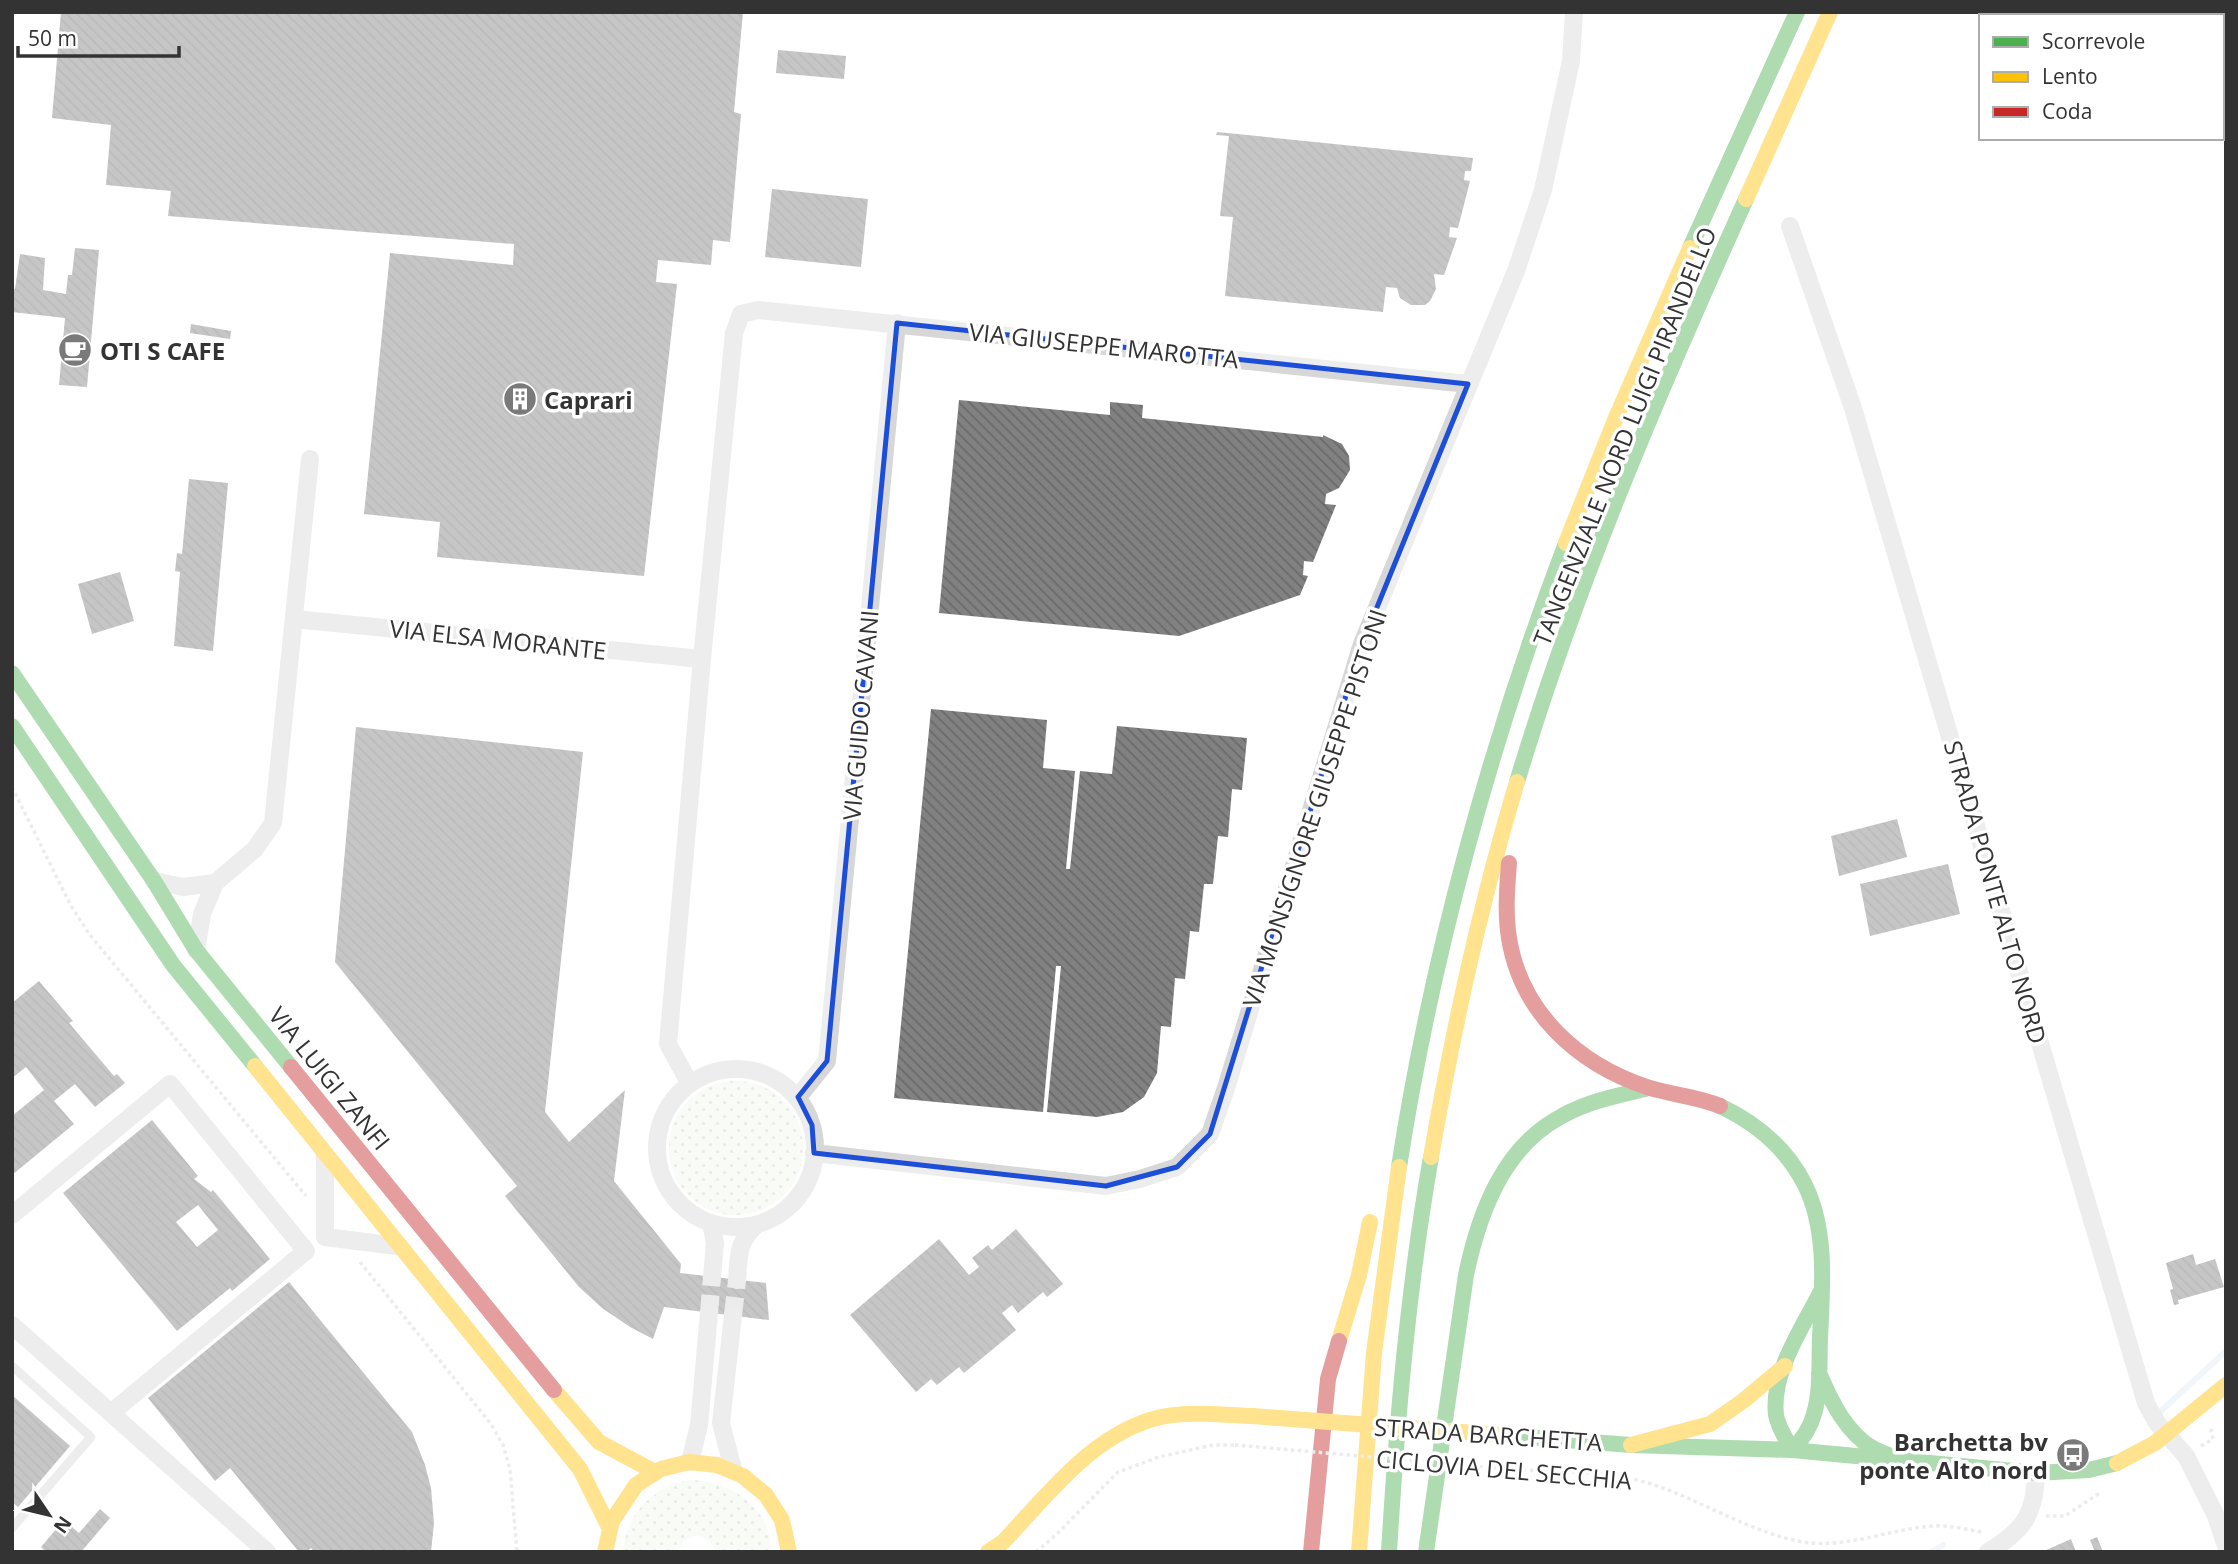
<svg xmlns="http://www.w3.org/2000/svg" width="2238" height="1564" viewBox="0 0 2238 1564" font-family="'Open Sans',sans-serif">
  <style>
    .grass { fill: url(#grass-dots) }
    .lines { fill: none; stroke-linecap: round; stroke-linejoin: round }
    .stream { stroke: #ddebf3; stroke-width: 6 }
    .building { fill: url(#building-back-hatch); fill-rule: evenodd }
    .street-tunnel { stroke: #d6d6d6; stroke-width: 18; stroke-dasharray: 18 9; stroke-linecap: butt }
    .path { stroke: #d6d6d6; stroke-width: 3.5; stroke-dasharray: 3.5 3.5; stroke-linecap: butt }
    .lane { stroke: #d7d7d7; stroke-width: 9 }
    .street { stroke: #d7d7d7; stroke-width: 18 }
    .fast { stroke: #4caf50; stroke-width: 16 }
    .slow { stroke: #ffc107; stroke-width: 16 }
    .jam { stroke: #c62828; stroke-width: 16 }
    .path-bridge { stroke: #d6d6d6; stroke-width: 3.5; stroke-dasharray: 3.5 3.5; stroke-linecap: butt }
    .slow-bridge { stroke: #ffc107; stroke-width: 16 }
    .marked { fill: none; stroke: #1d4ed8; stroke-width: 5; stroke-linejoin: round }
    .labels { text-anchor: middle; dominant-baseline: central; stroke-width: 7; stroke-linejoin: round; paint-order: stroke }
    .street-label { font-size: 24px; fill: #333; stroke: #fff }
    .poi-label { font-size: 24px; font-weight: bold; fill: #333; stroke: #fff; text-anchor: start }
  </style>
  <defs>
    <pattern id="grass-dots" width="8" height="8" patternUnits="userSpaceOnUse" patternTransform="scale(1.75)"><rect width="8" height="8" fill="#f1f5ed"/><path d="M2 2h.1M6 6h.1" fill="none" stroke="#cfd2cc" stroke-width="1.8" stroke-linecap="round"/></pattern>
    <pattern id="building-back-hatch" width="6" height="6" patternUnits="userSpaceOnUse" patternTransform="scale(1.75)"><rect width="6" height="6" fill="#818181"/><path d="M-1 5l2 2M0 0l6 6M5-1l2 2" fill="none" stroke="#6a6a6a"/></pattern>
  </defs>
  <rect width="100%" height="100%" fill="#fff"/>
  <path class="grass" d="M669 1148a67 67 0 1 1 134 0a67 67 0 1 1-134 0Z
    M 688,1480 C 730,1480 771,1506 771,1552 L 716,1552 L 710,1541 L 697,1535 L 683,1541 L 678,1552 L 623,1552 C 626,1513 652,1489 688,1480 Z"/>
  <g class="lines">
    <path class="stream" d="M 2161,1411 L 2226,1351
      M 1931,1552 L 1943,1545"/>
  </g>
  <path class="building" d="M 61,12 L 743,12 L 734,112 L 741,114 L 730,242 L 713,240 L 711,265 L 658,260 L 656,282 L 677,284 L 644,576 L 437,557 L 440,522 L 364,514 L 390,253 L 513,265 L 514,244 L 168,216 L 171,191 L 106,185 L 111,125 L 52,118 Z
    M 778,50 L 846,56 L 844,79 L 776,73 Z
    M 1217,132 L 1473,158 L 1471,171 L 1465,171 L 1464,180 L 1470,181 L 1458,228 L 1450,227 L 1449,237 L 1457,238 L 1444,275 L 1434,274 L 1436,289 L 1430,301 L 1425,305 L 1411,305 L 1400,298 L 1397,288 L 1386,287 L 1383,312 L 1225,296 L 1233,217 L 1220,216 L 1229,136 L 1216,135 Z
    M 772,189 L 868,199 L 861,267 L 765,257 Z
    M 75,248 L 99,250 L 87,387 L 59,385 L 65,318 L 12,312 L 12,288 L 15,289 L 20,254 L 45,258 L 43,290 L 66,294 L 68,275 L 72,275 Z
    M 191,324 L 231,331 L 230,339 L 190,333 Z
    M 959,400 L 1110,415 L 1110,402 L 1143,405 L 1142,418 L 1323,437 L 1323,435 L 1342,444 L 1349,456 L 1350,470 L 1339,488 L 1326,494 L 1325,504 L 1336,505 L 1313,562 L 1304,561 L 1303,575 L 1308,576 L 1300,595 L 1179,636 L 939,613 Z
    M 189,479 L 228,483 L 213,651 L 174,646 L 180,572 L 175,571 L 177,553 L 182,554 Z
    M 120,572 L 134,621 L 92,634 L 78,584 Z
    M 931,709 L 1047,720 L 1043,768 L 1075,771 L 1066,869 L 1070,869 L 1080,771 L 1112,774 L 1117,726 L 1247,738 L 1242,790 L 1232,789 L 1228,837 L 1218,836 L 1213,884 L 1204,884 L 1199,932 L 1190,931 L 1185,979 L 1175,978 L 1171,1027 L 1161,1026 L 1157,1073 L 1144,1097 L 1123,1112 L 1097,1117 L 1047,1112 L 1061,966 L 1056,966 L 1043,1112 L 894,1098 Z
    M 356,727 L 583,752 L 545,1112 L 569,1142 L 625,1090 L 614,1181 L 681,1264 L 680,1273 L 766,1283 L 769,1320 L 664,1307 L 653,1339 L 630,1327 L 602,1308 L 579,1287 L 505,1196 L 517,1186 L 335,962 Z
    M 1897,819 L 1907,857 L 1839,876 L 1831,836 Z
    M 1948,864 L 1960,914 L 1870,936 L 1860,884 Z
    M 39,981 L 73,1021 L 69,1023 L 114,1076 L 117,1074 L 125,1083 L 95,1107 L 75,1084 L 54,1101 L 74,1124 L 12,1175 L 12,1116 L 44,1090 L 26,1067 L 12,1078 L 12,1003 Z
    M 152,1120 L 198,1176 L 194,1179 L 211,1192 L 213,1190 L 270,1259 L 232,1291 L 230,1288 L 177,1331 L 63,1193 ZM 198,1205 L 218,1230 L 197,1247 L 176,1222 Z
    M 1016,1229 L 1063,1284 L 1047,1297 L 1043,1292 L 1018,1313 L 1012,1305 L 1002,1313 L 1016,1330 L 964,1373 L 959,1367 L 937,1385 L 931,1379 L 916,1392 L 850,1315 L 939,1239 L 969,1275 L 979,1267 L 972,1258 L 988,1245 L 992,1250 Z
    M 2193,1254 L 2196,1265 L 2215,1259 L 2224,1287 L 2178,1300 L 2179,1304 L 2174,1305 L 2170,1290 L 2173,1289 L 2166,1263 Z
    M 289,1282 L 412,1432 L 425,1465 L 431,1488 L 434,1523 L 431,1552 L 314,1552 L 311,1548 L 306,1552 L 299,1552 L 230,1468 L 215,1481 L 148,1398 Z
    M 12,1395 L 70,1446 L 18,1507 L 12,1502 Z
    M 100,1509 L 110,1518 L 81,1552 L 46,1552 L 41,1547 L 64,1520 L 79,1533 Z
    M 2097,1537 L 2103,1552 L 2095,1552 L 2090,1540 Z
    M 2071,1539 L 2076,1552 L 2042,1552 Z"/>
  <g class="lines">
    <path class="street-tunnel" d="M 709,1313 L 712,1277
      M 733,1315 L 737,1280"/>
    <path class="path" d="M 12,787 L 70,904 L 89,934 L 306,1196
      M 360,1262 L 491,1424 L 503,1445 L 510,1469 L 517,1552
      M 2201,1446 L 2213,1439 L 2211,1431 L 2214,1426
      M 1509,1469 C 1554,1472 1604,1470 1648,1483 C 1700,1499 1748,1532 1803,1542 C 1848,1549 1891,1528 1935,1526 C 1952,1525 1967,1530 1983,1532
      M 2046,1516 L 2065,1516 L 2101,1492
      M 1036,1552 L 1056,1535 L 1118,1472 L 1159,1457 L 1213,1445 L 1235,1445"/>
    <path class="lane" d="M 12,1366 L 91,1437 L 12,1528"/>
    <path class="street" d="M 1790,226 L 1853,408 L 2146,1403 L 2157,1423 L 2186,1456 L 2216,1516 L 2226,1546
      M 294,619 L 702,659
      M 154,881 L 183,887 L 215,883
      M 196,950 L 202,914 L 215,883 L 255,849 L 273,823 L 310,459
      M657 1148a79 79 0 1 1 158 0a79 79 0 1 1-158 0Z
      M 690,1084 L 668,1044 L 702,659 L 734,333 L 741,314 L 758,310 L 1468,384
      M 798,1097 L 827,1061 L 897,323
      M 814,1153 L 1106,1186 L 1140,1179 L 1177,1167 L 1210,1134 L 1226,1088 L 1362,644 L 1516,271 L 1543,190 L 1571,61 L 1574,12
      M 325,1156 L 325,1237 L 397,1246
      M 12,1215 L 170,1084 L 306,1251 L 111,1413
      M 711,1223 L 715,1243 L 712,1277
      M 737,1280 C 739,1255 737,1243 756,1225
      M 12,1325 L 267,1552
      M 690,1462 L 699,1425 L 709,1313
      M 733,1469 L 721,1423 L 733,1315
      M 1988,1552 C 2023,1531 2035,1515 2036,1473"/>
    <path class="fast" d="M 1690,248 L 1797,12
      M 12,673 L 154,881 L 196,950 L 291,1067
      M 12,726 L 173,965 L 255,1066
      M 1517,782 C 1577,582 1660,390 1746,199
      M 1720,1106 C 1756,1123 1787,1149 1805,1185 C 1828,1232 1822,1288 1820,1339 C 1819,1364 1821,1390 1814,1414 C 1810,1429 1803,1439 1792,1450 C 1786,1439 1778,1427 1776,1415 C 1771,1372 1803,1327 1821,1291
      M 1399,1167 C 1431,959 1491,740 1566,543
      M 1819,1373 C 1831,1401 1846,1433 1874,1449 C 1886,1455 1899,1459 1911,1463
      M 1501,1435 L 1631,1445 L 1792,1450 L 2036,1473 L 2089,1470 L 2117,1463
      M 1389,1552 C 1397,1420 1408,1288 1431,1157
      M 1426,1552 L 1466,1275 C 1479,1213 1503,1147 1562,1116 C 1589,1101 1620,1095 1649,1088"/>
    <path class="slow" d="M 1746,199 L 1830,12
      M 1566,543 L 1615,420 L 1690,248
      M 255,1066 L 580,1469 L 609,1527
      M 1431,1157 C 1453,1030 1480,905 1517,782
      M 1339,1341 L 1359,1275 L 1370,1222
      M 554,1390 L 599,1442 L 655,1472
      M 1631,1445 L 1710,1424 L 1743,1401 L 1785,1366
      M 2117,1463 L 2155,1443 L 2226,1385
      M 605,1552 L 612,1521 L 636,1485 L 661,1469 L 689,1462 L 717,1465 L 743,1476 L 766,1495 L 782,1520 L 789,1552
      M 988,1552 L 1003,1542 C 1048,1495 1094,1432 1161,1417 C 1191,1411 1222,1415 1252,1416
      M 1359,1552 L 1374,1353 L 1399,1167"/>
    <path class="jam" d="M 1509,863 C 1507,888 1505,913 1509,938 C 1521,1013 1578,1064 1647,1087 C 1671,1095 1696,1096 1720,1106
      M 291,1067 L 554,1390
      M 1311,1552 L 1328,1379 L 1339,1341"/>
    <path class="path-bridge" d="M 1235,1445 L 1509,1469"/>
    <path class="slow-bridge" d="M 1252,1416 L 1501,1435"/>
  </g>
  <path d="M0 0H2238V1564H0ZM 897,323 L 1468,384 L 1362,644 L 1210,1134 L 1177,1167 L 1106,1186 L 814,1153 L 812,1125 L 798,1097 L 827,1061 Z" fill="#fff" fill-opacity=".55" fill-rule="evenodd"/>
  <path class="marked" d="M 897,323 L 1468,384 L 1362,644 L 1210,1134 L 1177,1167 L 1106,1186 L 814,1153 L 812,1125 L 798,1097 L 827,1061 Z"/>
  <defs>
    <g id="cafe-disc" transform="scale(1.75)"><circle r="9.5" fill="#7a7a7a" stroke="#fff"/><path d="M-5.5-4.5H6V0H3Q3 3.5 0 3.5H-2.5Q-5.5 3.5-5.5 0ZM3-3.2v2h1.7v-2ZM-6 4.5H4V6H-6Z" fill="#fff"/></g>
    <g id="building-disc" transform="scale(1.75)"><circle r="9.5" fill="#7a7a7a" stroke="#fff"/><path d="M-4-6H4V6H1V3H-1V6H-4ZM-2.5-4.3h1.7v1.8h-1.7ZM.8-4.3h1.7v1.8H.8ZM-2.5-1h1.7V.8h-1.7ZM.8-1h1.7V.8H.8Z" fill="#fff"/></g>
    <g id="bus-disc" transform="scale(1.75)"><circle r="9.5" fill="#7a7a7a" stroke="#fff"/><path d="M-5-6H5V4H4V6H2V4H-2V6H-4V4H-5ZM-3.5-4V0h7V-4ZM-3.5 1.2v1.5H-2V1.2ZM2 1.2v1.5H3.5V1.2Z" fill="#fff"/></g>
  </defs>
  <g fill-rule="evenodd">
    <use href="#cafe-disc" x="75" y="350"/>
    <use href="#building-disc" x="520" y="399"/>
    <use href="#bus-disc" x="2073" y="1455"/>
  </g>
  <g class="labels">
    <g class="street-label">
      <text transform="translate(1104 345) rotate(6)">VIA GIUSEPPE MAROTTA</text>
      <text transform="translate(1624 436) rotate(-68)">TANGENZIALE NORD LUIGI PIRANDELLO</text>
      <text transform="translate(498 639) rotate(6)">VIA ELSA MORANTE</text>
      <text transform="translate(860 715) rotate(-85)">VIA GUIDO CAVANI</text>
      <text transform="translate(1314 808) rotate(-72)">VIA MONSIGNORE GIUSEPPE PISTONI</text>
      <text transform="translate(1996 892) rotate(74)">STRADA PONTE ALTO NORD</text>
      <text transform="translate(330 1078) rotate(51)">VIA LUIGI ZANFI</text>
      <text transform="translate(1488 1434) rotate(4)">STRADA BARCHETTA</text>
      <text transform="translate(1504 1469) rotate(5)">CICLOVIA DEL SECCHIA</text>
    </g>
    <g class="poi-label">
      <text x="100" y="350">OTI S CAFE</text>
      <text x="544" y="399">Caprari</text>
      <text x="2048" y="1441" text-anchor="end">Barchetta bv<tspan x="2048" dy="28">ponte Alto nord</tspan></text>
    </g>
  </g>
  <rect width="2238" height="1564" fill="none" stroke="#333333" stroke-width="28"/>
  <rect x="1979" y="14" width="245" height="126" fill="#ffffff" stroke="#adadad" stroke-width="2"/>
  <rect x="1993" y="37" width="35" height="10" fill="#4caf50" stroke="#adadad" stroke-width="2"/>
  <text x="2042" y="49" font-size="21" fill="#333333">Scorrevole</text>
  <rect x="1993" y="72" width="35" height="10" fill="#ffc107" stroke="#adadad" stroke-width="2"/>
  <text x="2042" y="84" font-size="21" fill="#333333">Lento</text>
  <rect x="1993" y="107" width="35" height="10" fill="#c62828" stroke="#adadad" stroke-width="2"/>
  <text x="2042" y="119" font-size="21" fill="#333333">Coda</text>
  <g transform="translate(49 1515) rotate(125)" stroke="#ffffff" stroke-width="5" paint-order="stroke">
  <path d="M0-5L12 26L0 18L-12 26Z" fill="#333333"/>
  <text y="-10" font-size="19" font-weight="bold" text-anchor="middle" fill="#333333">N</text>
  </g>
  <path d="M18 46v10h161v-10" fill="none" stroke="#333333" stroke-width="3.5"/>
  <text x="28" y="46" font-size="21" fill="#333333" stroke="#ffffff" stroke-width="5" paint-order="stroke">50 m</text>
</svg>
